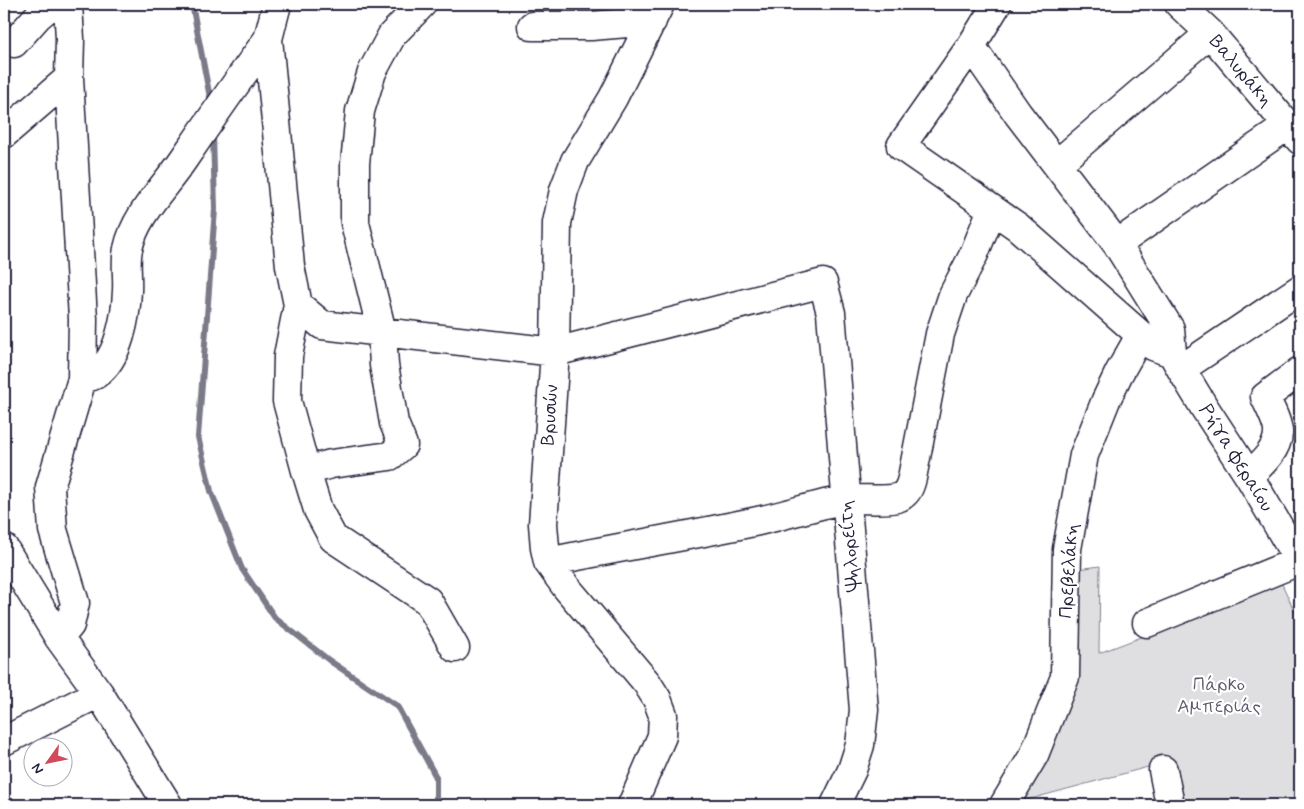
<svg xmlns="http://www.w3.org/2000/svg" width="1304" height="809" viewBox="0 0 1304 809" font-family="Mynerve,sans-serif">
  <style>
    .green { fill: #dfdfe2; stroke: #80808e }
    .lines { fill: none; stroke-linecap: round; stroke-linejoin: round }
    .stream { stroke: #7a7a88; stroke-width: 6 }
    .minor-casing { stroke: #22223b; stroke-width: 31 }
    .minor { stroke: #fff; stroke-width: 28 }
    .labels { text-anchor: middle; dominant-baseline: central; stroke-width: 4.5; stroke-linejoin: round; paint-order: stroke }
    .street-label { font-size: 19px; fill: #22223b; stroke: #fff }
    .park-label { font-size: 19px; fill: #5b5b6d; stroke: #fff }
  </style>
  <rect width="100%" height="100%" fill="#fff"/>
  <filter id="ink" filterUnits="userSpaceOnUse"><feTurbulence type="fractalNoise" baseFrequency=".02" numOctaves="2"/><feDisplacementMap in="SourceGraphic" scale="10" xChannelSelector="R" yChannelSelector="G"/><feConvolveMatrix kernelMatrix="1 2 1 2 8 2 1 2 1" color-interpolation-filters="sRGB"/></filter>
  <g filter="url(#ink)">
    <path class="green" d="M 1100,566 L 1099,653 L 1282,584 L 1300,623 L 1300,805 L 1179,805 L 1170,761 L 1023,801 L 1079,679 L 1078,569 Z"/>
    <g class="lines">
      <path class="stream" d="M 192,4 L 211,103
        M 213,133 L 215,209 L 198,437 L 211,491 L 242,569 L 275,618 L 330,661 L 397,706 L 436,777 L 436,805"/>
      <g class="minor-casing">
        <path id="minor" d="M 277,4 L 268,39 L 290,266 L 298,305 L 288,356 L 287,401 L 306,471 L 318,510 L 333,538 L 428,601 L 455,648
          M 997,4 L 971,46 L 901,146 L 1018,227 L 1153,346 L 1172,353
          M 1179,4 L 1210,33 L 1300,140
          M 532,26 L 591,26 L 652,21
          M 14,43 L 38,16 L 52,4
          M 971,46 L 1018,114 L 1117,244 L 1170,329 L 1172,353 L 1181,369 L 1204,407 L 1249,476 L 1300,563
          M 4,134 L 69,78
          M 1057,164 L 1210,33
          M 1117,244 L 1287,126
          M 298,305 L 322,325 L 555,352 L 823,283 L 831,313 L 864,710 L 860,745 L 852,770 L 835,805
          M 1181,369 L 1300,289
          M 82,379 C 86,377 93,377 96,374 C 119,359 126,316 127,291 C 128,278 125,262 128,249 C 135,215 164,188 183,160 C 211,119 239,79 268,39
          M 306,471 L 331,464 L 390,456 L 403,445 L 394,423 L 384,365 L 382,332 L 355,223 L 355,164 L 360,111 L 372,72 L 392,35 L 422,4
          M 1249,476 C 1260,465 1277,451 1278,434 C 1279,424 1269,406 1265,397 L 1300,371
          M 4,548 L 59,638 L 99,693 L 168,805
          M 548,562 C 618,547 689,536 758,521 C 787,515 815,505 844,500 C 861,497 880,502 897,498 C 907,495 910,487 912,478 L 940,334 L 953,295 L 974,254 L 992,209
          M 1147,623 L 1299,561
          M 59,638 L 70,625 L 75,603 L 53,530 L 50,487 L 82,379 L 83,319 L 69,78 L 70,39 L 68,4
          M 4,741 L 99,693
          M 1163,770 L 1170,805
          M 632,805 L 662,736 L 663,715 L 657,699 L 647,683 L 566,587 L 548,562 L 545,548 L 543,524 L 555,352 L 557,223 L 564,190 L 575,161 L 613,98 L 660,4
          M 1004,805 L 1034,755 L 1065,677 L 1067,549 L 1084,455 L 1106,400 L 1119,373 L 1140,336"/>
      </g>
      <use href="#minor" class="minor"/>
    </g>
  </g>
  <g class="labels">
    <g class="street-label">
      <text transform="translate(1241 71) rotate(50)">Βαλυράκη</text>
      <text transform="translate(550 415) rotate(-86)">Βρυσών</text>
      <text transform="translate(1236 458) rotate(58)">Ρήγα Φεραίου</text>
      <text transform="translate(850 546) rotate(-95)">Ψηλορείτη</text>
      <text transform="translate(1069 571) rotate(-86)">Πρεβελάκη</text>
    </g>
    <g class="park-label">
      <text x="1219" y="684">Πάρκο<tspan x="1219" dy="22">Αμπεριάς</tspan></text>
    </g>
  </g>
  <rect width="1304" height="809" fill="none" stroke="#fff" stroke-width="20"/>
  <rect x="10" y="10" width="1284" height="789" fill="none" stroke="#22223b" stroke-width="2" filter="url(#ink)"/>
  <g transform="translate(48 762) rotate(237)"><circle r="24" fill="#ffffff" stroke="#a7a7b1"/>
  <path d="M0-4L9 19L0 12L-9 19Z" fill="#d1495b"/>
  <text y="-8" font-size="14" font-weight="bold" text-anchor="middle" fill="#22223b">N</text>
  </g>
</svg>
